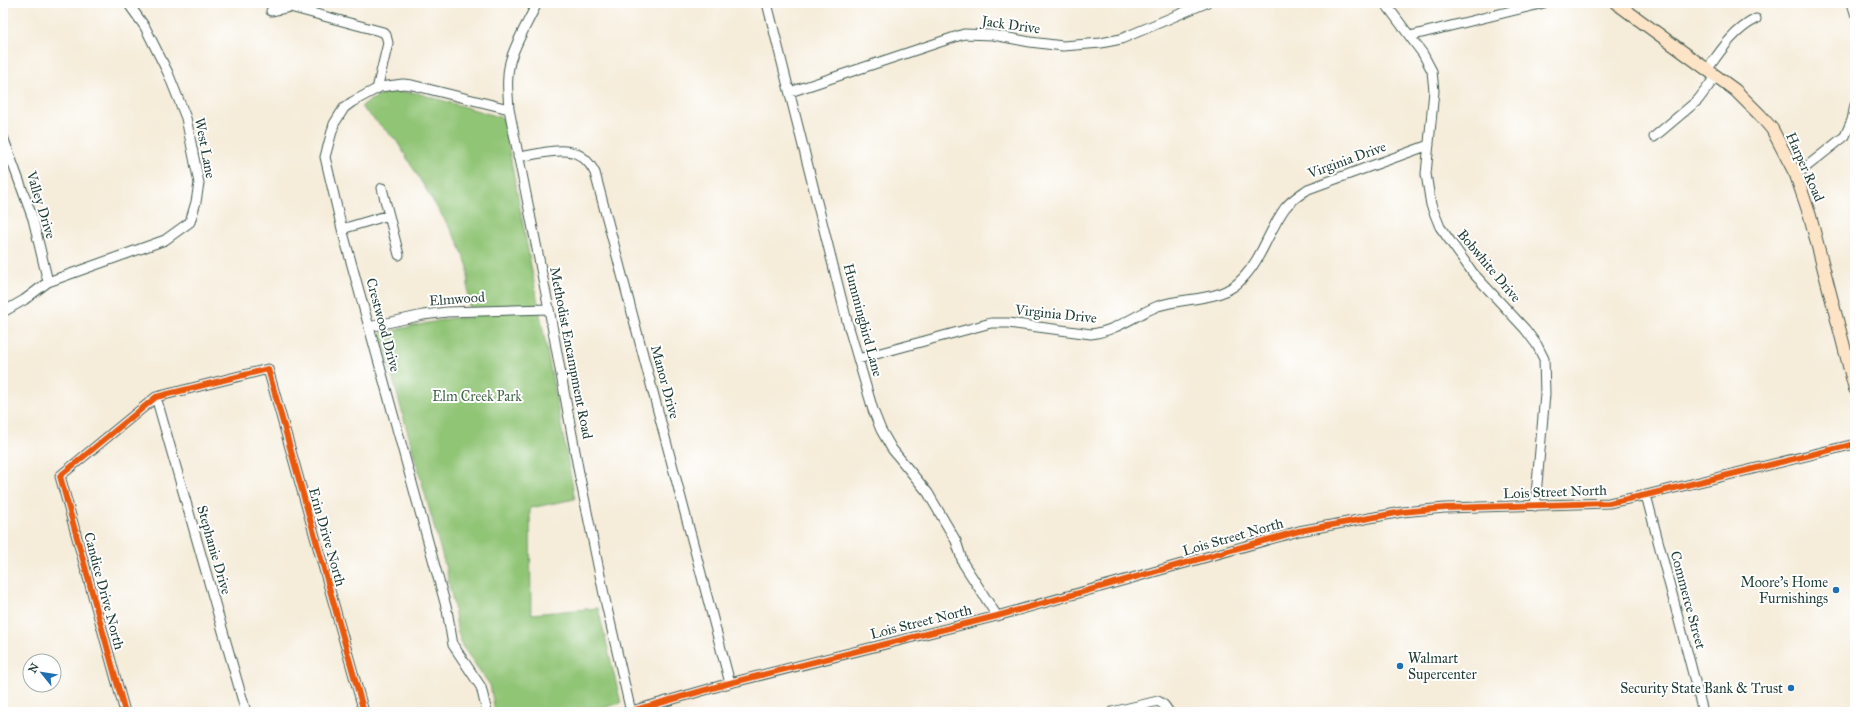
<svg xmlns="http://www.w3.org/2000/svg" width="1858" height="715" viewBox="0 0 1858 715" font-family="'IM FELL Great Primer',serif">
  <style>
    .green { fill: #91c576; stroke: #588155 }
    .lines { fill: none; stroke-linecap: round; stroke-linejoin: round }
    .minor-casing { stroke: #3f574d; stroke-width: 11 }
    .secondary-casing { stroke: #3f574d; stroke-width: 14 }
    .minor { stroke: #fff; stroke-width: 9 }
    .secondary { stroke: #fee4c6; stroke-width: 12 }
    .cycleway-casing { stroke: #fff; stroke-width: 8 }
    .cycleway { stroke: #e8590c; stroke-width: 6 }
    .poi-dot { fill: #1f6fb2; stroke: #fff; stroke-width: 1.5 }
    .labels { text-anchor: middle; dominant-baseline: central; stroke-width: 4; stroke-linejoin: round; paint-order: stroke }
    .street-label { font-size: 14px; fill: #1f3d34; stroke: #fff }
    .park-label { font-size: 14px; fill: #416648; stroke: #fff }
    .poi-label { font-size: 14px; fill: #1f3d34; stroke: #fff; text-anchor: end }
  </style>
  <rect width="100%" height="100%" fill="#fff"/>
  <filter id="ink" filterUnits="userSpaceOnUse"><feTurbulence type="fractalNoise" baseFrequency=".025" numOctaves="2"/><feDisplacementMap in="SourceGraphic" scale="8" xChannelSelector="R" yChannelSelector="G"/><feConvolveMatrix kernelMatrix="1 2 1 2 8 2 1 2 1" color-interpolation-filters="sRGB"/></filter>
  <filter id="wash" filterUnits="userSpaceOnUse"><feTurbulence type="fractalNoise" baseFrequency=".012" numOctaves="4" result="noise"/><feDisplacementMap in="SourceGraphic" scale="16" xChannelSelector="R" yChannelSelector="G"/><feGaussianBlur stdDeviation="0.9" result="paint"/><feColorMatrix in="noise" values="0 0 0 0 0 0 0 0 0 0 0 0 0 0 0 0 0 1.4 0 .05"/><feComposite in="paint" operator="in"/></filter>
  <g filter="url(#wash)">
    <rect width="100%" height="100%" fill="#f5ecd9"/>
    <path class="green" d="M 390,91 L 417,93 L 503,118 L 575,499 L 530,508 L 531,614 L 598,608 L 621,703 L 589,712 L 495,712 L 490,685 L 462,646 L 457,629 L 454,607 L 446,569 L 380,333 L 452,318 L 471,318 L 468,300 L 468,267 L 458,242 L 396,140 L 361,107 L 367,102 Z"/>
  </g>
  <g filter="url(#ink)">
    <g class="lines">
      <g class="minor-casing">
        <path id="minor" d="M 537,3 C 528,23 516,41 510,62 C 506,78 508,93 509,109 L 549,309 L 579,473 L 606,604 L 631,712
          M 767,3 L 847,321 L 873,410 L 881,430 L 892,449 L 928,493 L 956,541 L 963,563 L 997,616
          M 1385,3 L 1423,54 L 1432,71 L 1434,91 L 1426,174 L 1431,205 L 1440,227 L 1473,273 L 1525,329 L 1537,345 L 1544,359 L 1545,394 L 1535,506
          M 1852,3 L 1855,13
          M 271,11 L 290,7 L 383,32 L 386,35 L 388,43 L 377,89
          M 1410,36 L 1544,3
          M 1707,70 C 1721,50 1734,30 1756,19
          M 790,92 L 964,34 L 993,35 L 1030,42 L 1063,46 L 1101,43 L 1121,39 L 1206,3
          M 3,137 L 33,219 L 48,282
          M 1654,137 L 1698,100 L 1716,76
          M 518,157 C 549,153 578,139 595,173 L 730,683
          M 1796,175 L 1845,136 L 1852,120 L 1855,105
          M 382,188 L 399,255
          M 342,229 L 389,215
          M 3,312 L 24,300 L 48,282 L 165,240 L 190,222 L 196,202 L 199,183 L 186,118 L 168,73 L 145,27 L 128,3
          M 369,327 L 423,315 L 447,312 L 549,309
          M 858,359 L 991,323 L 1008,323 L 1091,334 C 1116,331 1135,315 1158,306 C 1187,296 1221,303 1243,278 C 1262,258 1269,230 1285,208 C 1291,200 1301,194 1308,189 L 1429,145
          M 156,397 L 246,712
          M 1646,495 L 1703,712
          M 125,712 L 60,476 L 156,397 L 268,369 L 364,712
          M 487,712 L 481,687 L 453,645 L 447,610 L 342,229 L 325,157 L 334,124 L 344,108 L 352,102 L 380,87 L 403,84 L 412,85 L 509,109
          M 628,712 L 730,683 L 997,616 L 1299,531 L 1402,512 L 1445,508 L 1609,503 L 1646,495 L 1855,444
          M 1112,712 L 1158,701 L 1164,705 L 1169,712"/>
      </g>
      <g class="secondary-casing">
        <path id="secondary" d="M 1616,3 L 1735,90 L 1760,115 L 1772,129 L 1796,175 L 1810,216 L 1855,389"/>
      </g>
      <use href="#minor" class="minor"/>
      <use href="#secondary" class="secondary"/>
      <g class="cycleway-casing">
        <path id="cycleway" d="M 125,712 L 60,476 L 156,397 L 268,369 L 364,712
          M 628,712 L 730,683 L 997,616 L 1299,531 L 1402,512 L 1445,508 L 1609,503 L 1646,495 L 1855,444"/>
      </g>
      <use href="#cycleway" class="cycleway"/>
    </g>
  </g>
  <g class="poi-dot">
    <circle cx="1836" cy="590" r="4"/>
    <circle cx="1400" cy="666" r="4"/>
    <circle cx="1791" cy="688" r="4"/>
  </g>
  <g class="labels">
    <g class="street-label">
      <text transform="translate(1011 25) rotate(8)">Jack Drive</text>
      <text transform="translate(205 148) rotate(79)">West Lane</text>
      <text transform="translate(1347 160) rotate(-20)">Virginia Drive</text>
      <text transform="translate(1805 167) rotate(66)">Harper Road</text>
      <text transform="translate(41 205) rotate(73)">Valley Drive</text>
      <text transform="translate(1489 266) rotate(50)">Bobwhite Drive</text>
      <text transform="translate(457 299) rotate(-4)">Elmwood</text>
      <text transform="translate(1056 314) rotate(6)">Virginia Drive</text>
      <text transform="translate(863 320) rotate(75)">Hummingbird Lane</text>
      <text transform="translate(383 325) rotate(75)">Crestwood Drive</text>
      <text transform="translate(571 353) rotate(79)">Methodist Encampment Road</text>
      <text transform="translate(665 382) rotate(75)">Manor Drive</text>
      <text transform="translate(1555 492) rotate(-2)">Lois Street North</text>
      <text transform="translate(327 537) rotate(74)">Erin Drive North</text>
      <text transform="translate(1233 537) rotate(-16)">Lois Street North</text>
      <text transform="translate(214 550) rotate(74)">Stephanie Drive</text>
      <text transform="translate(104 591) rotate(75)">Candice Drive North</text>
      <text transform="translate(1688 600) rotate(75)">Commerce Street</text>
      <text transform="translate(921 622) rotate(-14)">Lois Street North</text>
    </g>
    <g class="park-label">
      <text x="477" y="396">Elm Creek Park</text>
    </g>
    <g class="poi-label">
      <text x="1828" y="582">Moore's Home<tspan x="1828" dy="16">Furnishings</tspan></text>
      <text x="1408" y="658" text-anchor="start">Walmart<tspan x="1408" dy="16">Supercenter</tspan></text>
      <text x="1783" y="688">Security State Bank &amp; Trust</text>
    </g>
  </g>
  <rect width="1858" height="715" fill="none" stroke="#fff" stroke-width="16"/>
  <g transform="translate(42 673) rotate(300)"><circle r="19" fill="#ffffff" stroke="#a5b1ae"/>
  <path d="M0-3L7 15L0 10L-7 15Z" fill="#1f6fb2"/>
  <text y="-6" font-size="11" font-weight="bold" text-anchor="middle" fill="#1f3d34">N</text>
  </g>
</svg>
